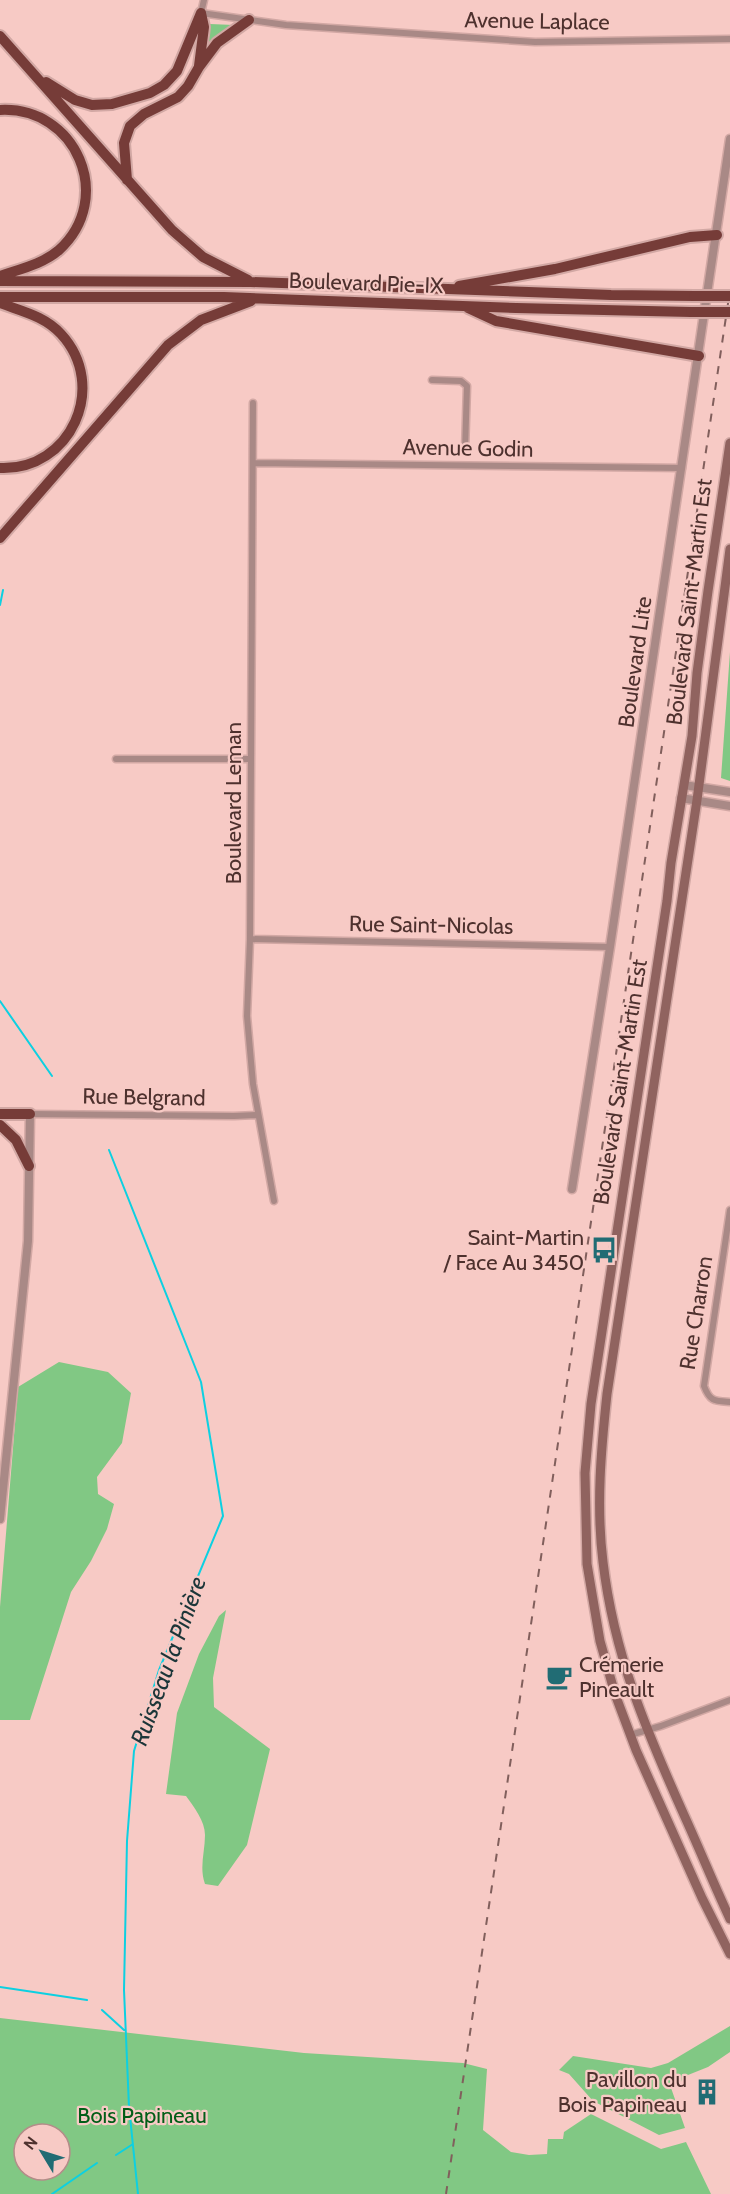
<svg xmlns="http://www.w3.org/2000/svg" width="730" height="2194" viewBox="0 0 730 2194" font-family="Cabin,sans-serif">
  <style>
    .green { fill: #81c884; fill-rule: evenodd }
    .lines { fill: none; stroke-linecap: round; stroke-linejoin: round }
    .stream { stroke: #0dd0e1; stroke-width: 2 }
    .minor-casing { stroke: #d2a8a4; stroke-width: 9 }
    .tertiary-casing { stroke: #d2a8a4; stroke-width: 11 }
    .secondary-casing { stroke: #d2a8a4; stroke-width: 12 }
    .trunk-casing { stroke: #d2a8a4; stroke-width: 14 }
    .minor { stroke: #a98986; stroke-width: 6 }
    .tertiary { stroke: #a98986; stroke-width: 8 }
    .secondary { stroke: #90635f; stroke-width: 9 }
    .trunk { stroke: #763c38; stroke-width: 10 }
    .rail { stroke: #815f5c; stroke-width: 2; stroke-dasharray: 8 8; stroke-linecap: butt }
    .trunk-bridge-casing { stroke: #d2a8a4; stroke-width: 14; stroke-linecap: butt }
    .trunk-bridge { stroke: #763c38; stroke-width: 10 }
    .labels { text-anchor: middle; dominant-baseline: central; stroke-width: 4.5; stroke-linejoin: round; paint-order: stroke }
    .street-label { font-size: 22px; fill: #4e312e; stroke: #f7cac5 }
    .poi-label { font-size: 22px; fill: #4e312e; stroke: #f7cac5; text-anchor: end }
    .park-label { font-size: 22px; fill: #025e17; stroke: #f7cac5 }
    .water-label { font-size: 24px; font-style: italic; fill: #1c3639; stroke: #f7cac5 }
  </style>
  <rect width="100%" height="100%" fill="#f7cac5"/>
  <path class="green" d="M 210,24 L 234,25 L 221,33 L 208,48 L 206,49 Z
    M 730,652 L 730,781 L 721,778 Z
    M 59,1362 L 108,1372 L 131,1393 L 122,1443 L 97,1477 L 98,1494 L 114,1504 L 107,1529 L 91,1561 L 71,1592 L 30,1720 L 0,1720 L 0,1607 L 18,1387 Z
    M 226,1610 L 213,1678 L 214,1707 L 270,1749 L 247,1845 L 218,1886 L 205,1884 C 199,1867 205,1852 205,1835 C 205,1821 194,1807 186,1796 L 166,1794 L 177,1713 L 199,1654 L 219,1616 Z
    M 0,2018 L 304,2053 L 463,2063 L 487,2069 L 483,2130 L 511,2152 L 529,2155 L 547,2154 L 548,2139 L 563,2139 L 564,2132 L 591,2114 L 661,2149 L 686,2142 L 711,2194 L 0,2194 ZM 24,2134 L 60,2134 L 60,2170 L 24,2170 Z
    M 730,2026 L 730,2052 L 708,2067 L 683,2077 L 679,2087 L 670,2085 L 685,2128 L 659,2135 L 593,2101 L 569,2074 L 559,2070 L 573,2056 L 651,2068 L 668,2063 Z"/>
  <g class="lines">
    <path class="stream" d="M 0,605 L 3,590
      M 0,1001 L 52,1076
      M 109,1150 L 201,1382 L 223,1516 L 159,1670 L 134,1751 L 127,1841 L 124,1990 L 129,2107 L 138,2194
      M 0,1987 L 87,2000
      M 102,2010 L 124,2030
      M 116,2155 L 133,2144
      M 52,2194 L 97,2163"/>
    <g class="minor-casing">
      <path id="minor" d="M 204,0 L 201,13 L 286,25 L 535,42 L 730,39
        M 432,380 L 461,381 L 467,386 L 465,451
        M 253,403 L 250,939 L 247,1016 L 253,1084 L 274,1201
        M 253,463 L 682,468
        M 116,759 L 251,759
        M 250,939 L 610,947
        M 30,1114 L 234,1116 L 258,1115
        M 730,1210 L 704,1386 C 710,1402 715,1401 730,1402
        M 630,1735 L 661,1726 L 730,1700"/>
    </g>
    <g class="tertiary-casing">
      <path id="tertiary" d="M 684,785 L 730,792
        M 681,798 L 730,806
        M 572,1189 L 610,947 L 730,139
        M 0,1519 L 28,1241 L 30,1114"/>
    </g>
    <g class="secondary-casing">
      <path id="secondary" d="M 730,443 L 708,591 L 697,673 L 692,736 L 671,863 L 667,901 L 591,1404 L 585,1473 L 587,1564 L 600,1641 L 615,1694 L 636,1750 L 702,1898 L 730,1954
        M 730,549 L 697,800 L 607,1394 C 601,1450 596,1506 603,1562 C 614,1655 646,1730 684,1815 C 700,1850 714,1885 730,1919"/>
    </g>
    <g class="trunk-casing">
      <path id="trunk" d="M 0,36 L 172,230 L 203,257 L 248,280
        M 199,66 L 204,27 L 201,13
        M 46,82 L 75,100 L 92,105 L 112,104 L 150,93 L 164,85 L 177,71 L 201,13
        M 0,110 C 76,106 116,198 59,250 C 43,264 20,269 0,276
        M 127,180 L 124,143 L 130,126 L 144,114 L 178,97 L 188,86 L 199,67 L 217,43 L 249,20
        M 0,281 L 251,282 L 611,295 L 694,296
        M 459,286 L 555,269 L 690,237 L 717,235
        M 0,297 L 224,297 L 516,308 L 691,312
        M 0,303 C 21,311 45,316 61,334 C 109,386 71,471 0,468
        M 468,308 L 496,321 L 699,356
        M 0,538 L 168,345 L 201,320 L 251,301
        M 0,1114 L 30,1114
        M 0,1125 L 16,1140 L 29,1166"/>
    </g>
    <use href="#minor" class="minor"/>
    <use href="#tertiary" class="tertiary"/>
    <use href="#secondary" class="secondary"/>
    <use href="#trunk" class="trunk"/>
    <path class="rail" d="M 446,2194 L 730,290"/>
    <g class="trunk-bridge-casing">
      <path id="trunk-bridge" d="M 694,296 L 730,296
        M 691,312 L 730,312"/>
    </g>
    <use href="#trunk-bridge" class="trunk-bridge"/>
  </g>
  <defs>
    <g id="bus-bare" transform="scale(2.07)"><path d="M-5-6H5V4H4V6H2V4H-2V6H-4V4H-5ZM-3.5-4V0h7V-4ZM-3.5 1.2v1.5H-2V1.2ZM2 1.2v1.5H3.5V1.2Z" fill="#216c74" stroke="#f7cac5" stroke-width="2.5" paint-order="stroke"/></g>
    <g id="cafe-bare" transform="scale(2.07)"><path d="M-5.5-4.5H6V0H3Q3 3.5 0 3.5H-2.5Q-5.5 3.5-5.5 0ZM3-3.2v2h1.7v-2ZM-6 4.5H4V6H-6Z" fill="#216c74" stroke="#f7cac5" stroke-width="2.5" paint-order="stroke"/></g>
    <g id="building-bare" transform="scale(2.07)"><path d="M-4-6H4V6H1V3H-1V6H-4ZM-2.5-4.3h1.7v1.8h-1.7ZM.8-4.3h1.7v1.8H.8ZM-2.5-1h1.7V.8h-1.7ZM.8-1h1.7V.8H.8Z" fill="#216c74" stroke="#f7cac5" stroke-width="2.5" paint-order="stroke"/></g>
  </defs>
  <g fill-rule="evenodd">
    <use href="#bus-bare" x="604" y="1250"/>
    <use href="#cafe-bare" x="559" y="1677"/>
    <use href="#building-bare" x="707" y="2092"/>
  </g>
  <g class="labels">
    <g class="street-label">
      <text transform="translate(537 21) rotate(1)">Avenue Laplace</text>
      <text transform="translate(366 283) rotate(2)">Boulevard Pie-IX</text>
      <text transform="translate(468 448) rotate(1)">Avenue Godin</text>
      <text transform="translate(689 602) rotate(-83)">Boulevard Saint-Martin Est</text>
      <text transform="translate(635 662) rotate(-82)">Boulevard Lite</text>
      <text transform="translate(233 803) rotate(-90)">Boulevard Leman</text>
      <text transform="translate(431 925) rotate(1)">Rue Saint-Nicolas</text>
      <text transform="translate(620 1082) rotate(-81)">Boulevard Saint-Martin Est</text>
      <text transform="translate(144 1097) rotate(1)">Rue Belgrand</text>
      <text transform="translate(696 1313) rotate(-81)">Rue Charron</text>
    </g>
    <g class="poi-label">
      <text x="584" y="1237">Saint-Martin<tspan x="584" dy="25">/ Face Au 3450</tspan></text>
      <text x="579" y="1664" text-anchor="start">Crémerie<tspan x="579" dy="25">Pineault</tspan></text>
      <text x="687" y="2079">Pavillon du<tspan x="687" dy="25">Bois Papineau</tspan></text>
    </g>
    <g class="park-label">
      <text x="142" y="2115">Bois Papineau</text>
    </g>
    <g class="water-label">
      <text transform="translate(168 1661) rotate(-70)">Ruisseau la Pinière</text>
    </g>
  </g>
  <g transform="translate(42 2152) rotate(308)"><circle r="28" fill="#f7cac5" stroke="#b38d89" stroke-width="1.5"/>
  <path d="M0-4.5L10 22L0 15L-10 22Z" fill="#216c74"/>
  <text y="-9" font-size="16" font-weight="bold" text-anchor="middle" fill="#4e312e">N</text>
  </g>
</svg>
